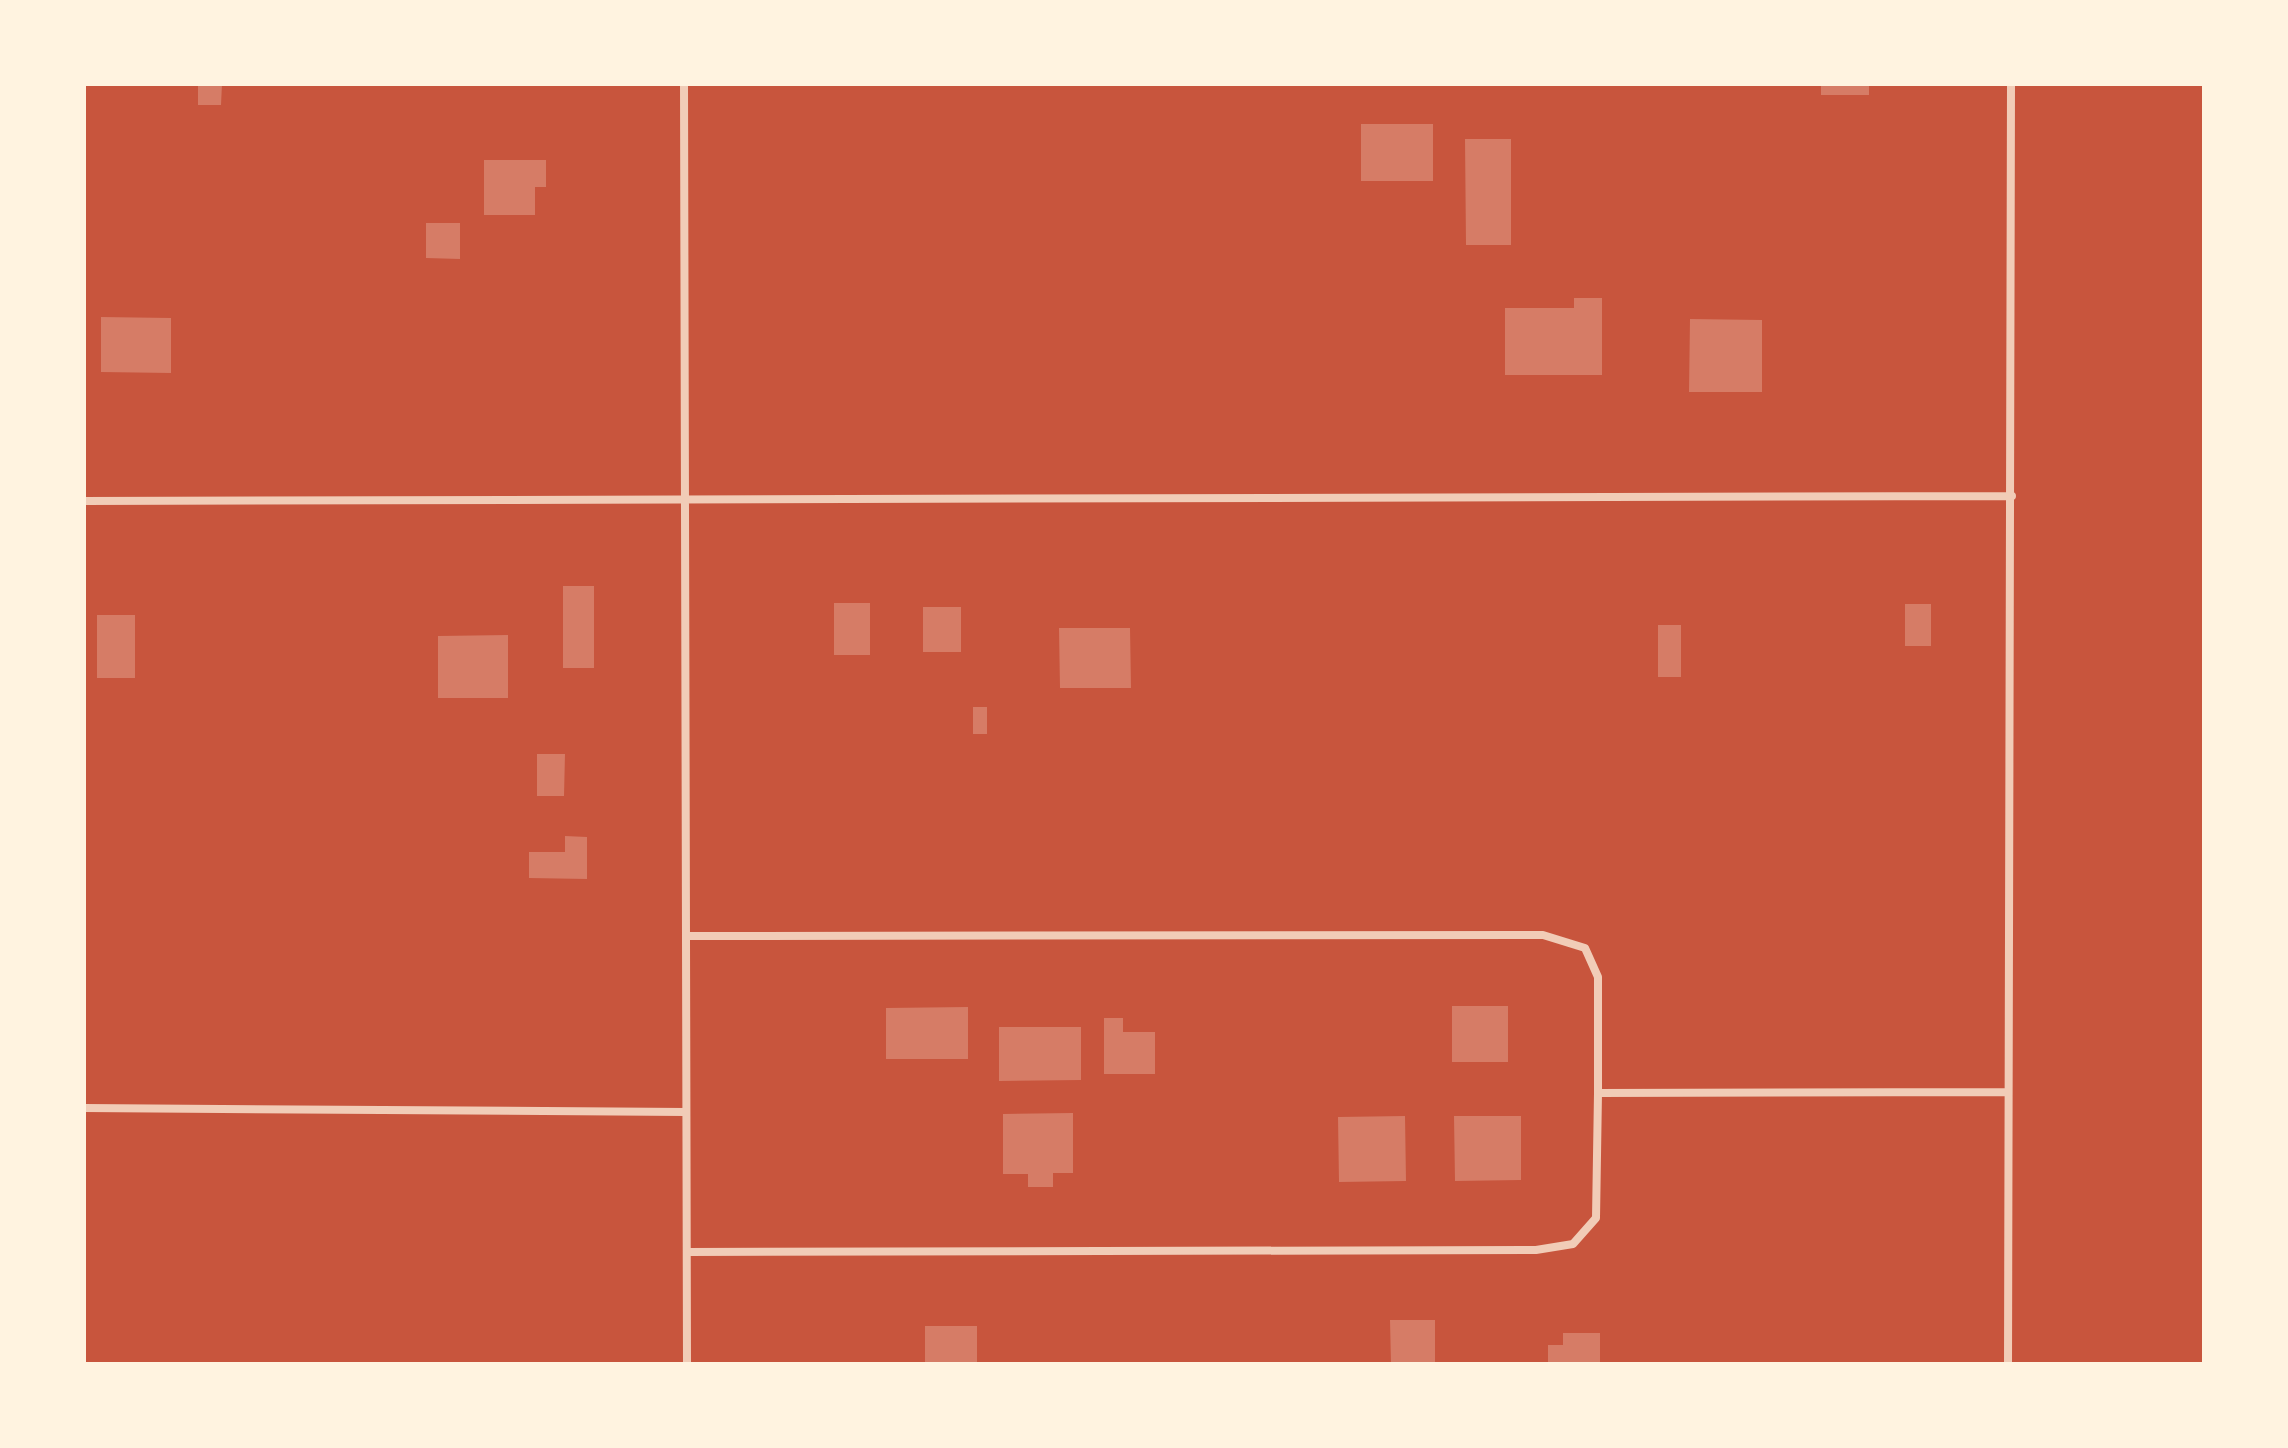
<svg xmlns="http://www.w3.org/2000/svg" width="2288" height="1448" viewBox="0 0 2288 1448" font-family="'Nunito Sans',sans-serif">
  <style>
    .building { fill: #d67c66 }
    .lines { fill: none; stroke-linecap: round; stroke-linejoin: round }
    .minor { stroke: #f1ccb7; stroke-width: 8 }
  </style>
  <rect width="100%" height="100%" fill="#c8553d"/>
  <path class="building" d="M 198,84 L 222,84 L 221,105 L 198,105 Z
    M 1821,84 L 1869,84 L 1869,95 L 1821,95 Z
    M 1361,124 L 1433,124 L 1433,181 L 1361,181 Z
    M 1465,139 L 1511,139 L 1511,245 L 1466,245 Z
    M 484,160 L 546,160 L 546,187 L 535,187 L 535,215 L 484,215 Z
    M 426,223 L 460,223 L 460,259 L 426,258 Z
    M 1574,298 L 1602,298 L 1602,375 L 1505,375 L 1505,308 L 1574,308 Z
    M 101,317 L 171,318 L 171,373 L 101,372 Z
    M 1690,319 L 1762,320 L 1762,392 L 1689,392 Z
    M 563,586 L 594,586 L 594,668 L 563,668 Z
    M 834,603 L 870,603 L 870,655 L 834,655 Z
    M 1905,604 L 1931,604 L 1931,646 L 1905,646 Z
    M 923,607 L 961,607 L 961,652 L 923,652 Z
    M 97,615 L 135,615 L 135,678 L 97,678 Z
    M 1658,625 L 1681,625 L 1681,677 L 1658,677 Z
    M 1059,628 L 1130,628 L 1131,688 L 1060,688 Z
    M 508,635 L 508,698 L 438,698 L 438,636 Z
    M 973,707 L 987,707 L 987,734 L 973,734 Z
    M 537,754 L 565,754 L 564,796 L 537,796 Z
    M 565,836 L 587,837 L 587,879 L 529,878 L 529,852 L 565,852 Z
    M 1452,1006 L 1508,1006 L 1508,1062 L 1452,1062 Z
    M 968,1007 L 968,1059 L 886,1059 L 886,1008 Z
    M 1104,1018 L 1123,1018 L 1123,1032 L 1155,1032 L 1155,1074 L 1104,1074 Z
    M 999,1027 L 1081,1027 L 1081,1080 L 999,1081 Z
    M 1073,1113 L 1073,1173 L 1053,1173 L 1053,1187 L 1028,1187 L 1028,1174 L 1003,1174 L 1003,1114 Z
    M 1405,1116 L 1406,1181 L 1339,1182 L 1338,1117 Z
    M 1454,1116 L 1521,1116 L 1521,1180 L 1455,1181 Z
    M 1390,1320 L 1435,1320 L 1435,1364 L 1391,1364 Z
    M 925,1326 L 977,1326 L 977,1364 L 925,1364 Z
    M 1563,1333 L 1600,1333 L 1600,1364 L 1548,1364 L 1548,1345 L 1563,1345 Z"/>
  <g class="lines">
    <path class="minor" d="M 684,84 L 687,1364
      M 84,501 L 2012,496
      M 686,936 L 1543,935 L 1585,948 L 1598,977 L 1598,1093
      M 84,1108 L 686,1112
      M 687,1252 L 1536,1250 L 1573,1244 L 1596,1218 L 1598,1093 L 2007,1092
      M 2008,1364 L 2011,84"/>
  </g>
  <rect width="2288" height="1448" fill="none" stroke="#fff3e0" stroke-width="172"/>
</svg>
